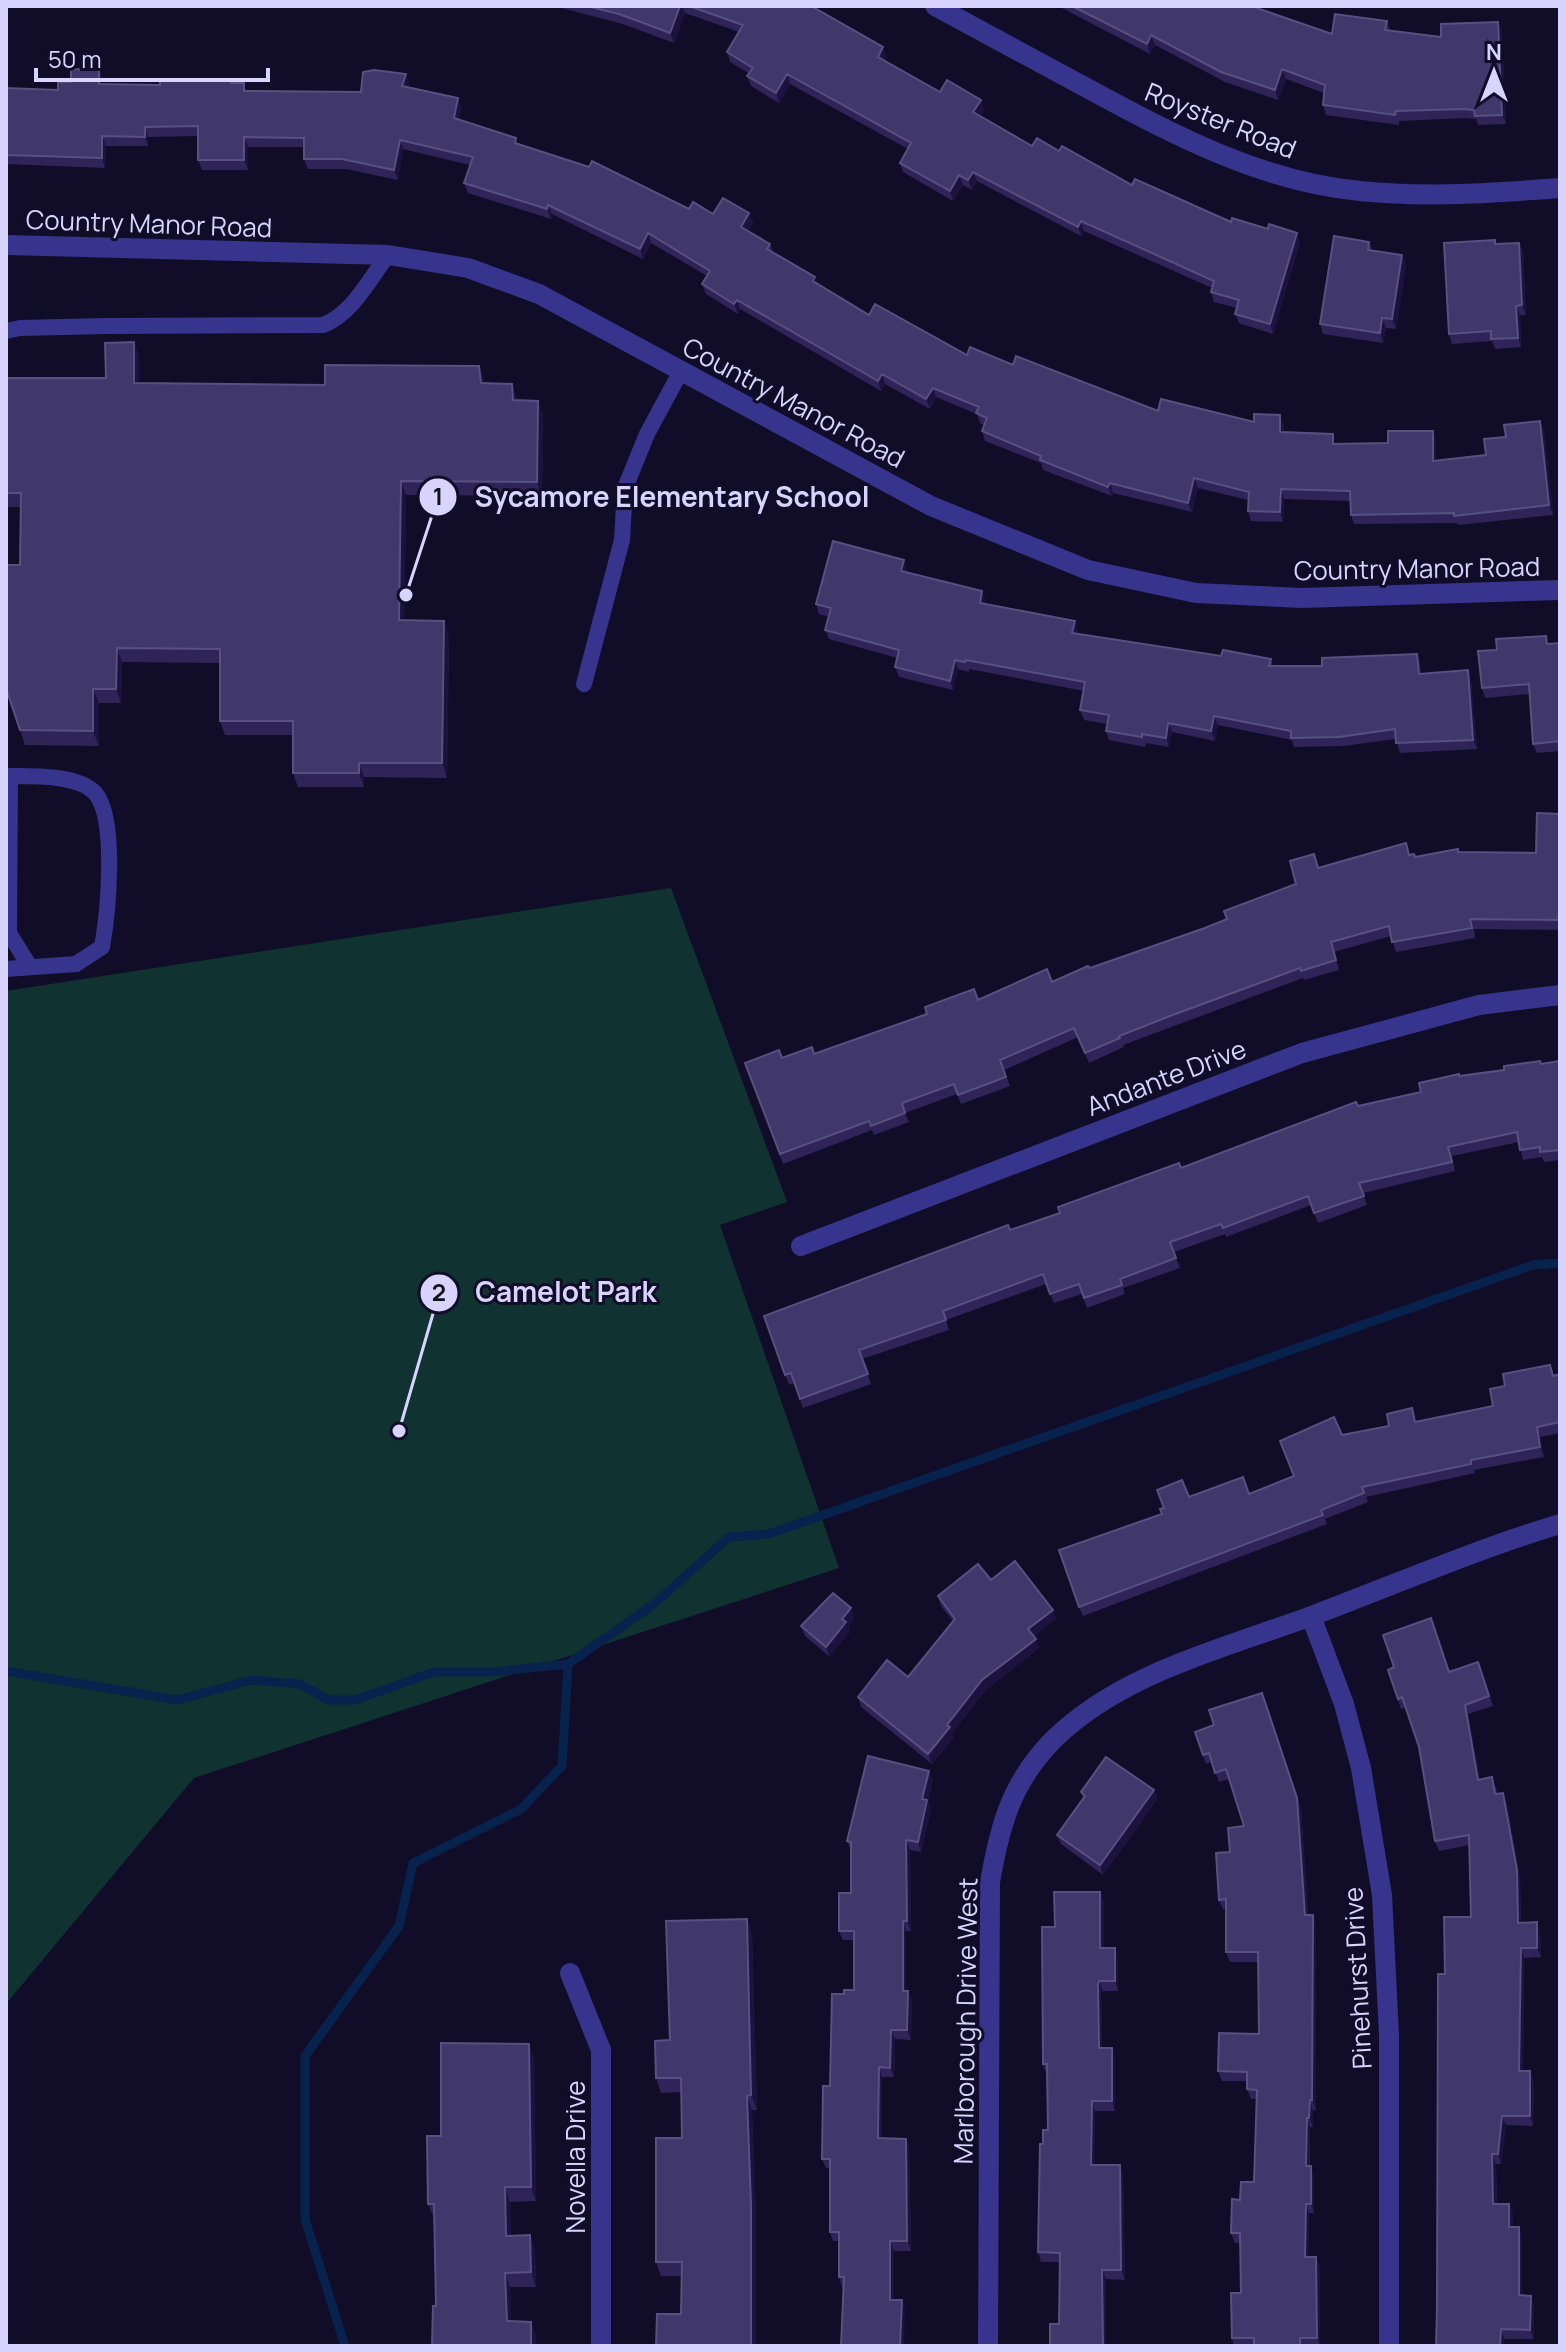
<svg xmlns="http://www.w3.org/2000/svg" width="1566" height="2352" viewBox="0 0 1566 2352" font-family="Manrope,sans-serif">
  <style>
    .green { fill: #103331 }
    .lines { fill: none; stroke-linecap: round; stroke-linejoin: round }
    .stream { stroke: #07224d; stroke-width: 9 }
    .service { stroke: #36348c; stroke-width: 16 }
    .minor { stroke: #36348c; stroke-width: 20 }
    .wall { fill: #2e2458 }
    .shaded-wall { fill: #1b133d }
    .building { fill: #40376a; stroke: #585081; stroke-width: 2 }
    .labels { text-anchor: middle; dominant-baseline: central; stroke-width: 6; stroke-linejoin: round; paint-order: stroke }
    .street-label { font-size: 26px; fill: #d9d4ff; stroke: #110d28 }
    .leader { fill: none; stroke: #d9d4ff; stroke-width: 3 }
    .callout-dot { fill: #d9d4ff; stroke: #110d28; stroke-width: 3 }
    .mark-label { font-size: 24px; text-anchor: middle; font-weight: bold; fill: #111 }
    .callout-label { font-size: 28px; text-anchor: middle; font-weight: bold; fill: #d9d4ff; stroke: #110d28; stroke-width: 6; stroke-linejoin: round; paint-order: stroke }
  </style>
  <rect width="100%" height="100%" fill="#110d28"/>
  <path class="green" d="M 671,888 L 787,1202 L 720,1225 L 839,1568 L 194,1778 L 6,2004 L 6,991 Z"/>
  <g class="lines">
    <path class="stream" d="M 6,1671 L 178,1700 L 251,1680 L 300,1684 L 328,1700 L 355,1700 L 434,1672 L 492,1672 L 568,1664
      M 345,2346 L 305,2219 L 305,2056 L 399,1926 L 413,1863 L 521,1809 L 562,1766 L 568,1664 L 654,1604 L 729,1537 L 769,1534 L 1533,1265 L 1560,1263"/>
    <path class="service" d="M 6,331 L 20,328 L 106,326 L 323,325 C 352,314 369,280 388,255
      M 584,684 L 622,540 L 625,488 L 647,434 L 681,371
      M 6,776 C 30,776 79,774 96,794 C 117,821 108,914 102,947 L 76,964 L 6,969
      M 10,776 L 9,933 L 30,967"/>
    <path class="minor" d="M 935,6 C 985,33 1035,60 1085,87 C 1170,133 1261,182 1360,191 C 1427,198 1494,193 1560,188
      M 6,245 L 388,255 L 468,268 L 539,294 L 931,506 L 1088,570 L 1196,593 L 1302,598 L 1560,590
      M 801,1246 L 1302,1053 L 1479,1005 L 1560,995
      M 1311,1616 L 1344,1704 L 1361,1768 L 1382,1895 L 1389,2035 L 1389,2346
      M 570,1973 L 601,2050 L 601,2346
      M 988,2346 L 990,1882 C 1000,1825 1011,1783 1053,1740 C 1122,1672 1226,1648 1314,1615 C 1396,1584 1477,1549 1560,1524"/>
  </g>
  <path class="wall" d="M 554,6 L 811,6 L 887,57 L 884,61 L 940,92 L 981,100 L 984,110 L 980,116 L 1032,146 L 1059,151 L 1132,185 L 1231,222 L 1300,242 L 1273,334 L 1239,323 L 1235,314 L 1237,308 L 1214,302 L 1211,292 L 1212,288 L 1084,231 L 1081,236 L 977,181 L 972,190 L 963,185 L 953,201 L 903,172 L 900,163 L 908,149 L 790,84 L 779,103 L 751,86 L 747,76 L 749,73 L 730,62 L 727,52 L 739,32 L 685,13 L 674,43 L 623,24 Z
    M 1058,6 L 1251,6 L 1332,34 L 1387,21 L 1390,31 L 1441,37 L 1498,22 L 1502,32 L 1506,124 L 1478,125 L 1476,119 L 1466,118 L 1399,121 L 1399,125 L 1326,115 L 1323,105 L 1324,93 L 1286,79 L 1278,100 L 1225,82 L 1155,45 L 1150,54 Z
    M 99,70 L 102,79 L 102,84 L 160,85 L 232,83 L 246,91 L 361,92 L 409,83 L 408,87 L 458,98 L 461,107 L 459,119 L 518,144 L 689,209 L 713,214 L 749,213 L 753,223 L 748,231 L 770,244 L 773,252 L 817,284 L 869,315 L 967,355 L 1013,365 L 1158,411 L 1254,422 L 1280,415 L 1284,425 L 1284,432 L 1337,444 L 1388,443 L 1433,431 L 1436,441 L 1436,461 L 1486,455 L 1506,437 L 1544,430 L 1553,515 L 1458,525 L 1457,523 L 1354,524 L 1351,515 L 1350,501 L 1284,499 L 1283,522 L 1251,521 L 1248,511 L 1248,500 L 1198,488 L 1192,512 L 1113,493 L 1112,496 L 1043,470 L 1041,463 L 985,441 L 982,431 L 984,425 L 980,423 L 977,414 L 936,397 L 930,409 L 885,384 L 881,391 L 740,309 L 738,314 L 706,294 L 702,284 L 707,276 L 651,243 L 643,259 L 552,214 L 551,219 L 468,193 L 464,183 L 470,165 L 403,149 L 398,180 L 346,169 L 308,169 L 304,159 L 304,147 L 248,147 L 248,170 L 202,170 L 198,160 L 198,136 L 148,137 L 148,146 L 106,146 L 105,168 L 6,164 L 6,88 L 58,90 L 71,82 Z
    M 1369,242 L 1373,251 L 1402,255 L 1406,265 L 1396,329 L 1386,328 L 1383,343 L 1323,334 L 1320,324 Z
    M 1519,243 L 1523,252 L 1526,315 L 1520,315 L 1521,347 L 1495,349 L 1492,341 L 1452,344 L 1449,334 L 1497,244 Z
    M 134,342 L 139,356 L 139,383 L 325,385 L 485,381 L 485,383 L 517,398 L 517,400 L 543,415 L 542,496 L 406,495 L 404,620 L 449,636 L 447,778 L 364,777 L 364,787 L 298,787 L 293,773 L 293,735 L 225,735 L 220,721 L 220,663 L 122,662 L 121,703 L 99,703 L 99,746 L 25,745 L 6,688 L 20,565 L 21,507 L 6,507 L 6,378 L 106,378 Z
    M 907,570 L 907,573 L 986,601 L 985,604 L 1078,631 L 1078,634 L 1221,656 L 1271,659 L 1273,666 L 1322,666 L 1417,654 L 1421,664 L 1421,674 L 1471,680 L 1477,749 L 1400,753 L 1396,739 L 1343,746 L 1294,747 L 1292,740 L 1218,725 L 1215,741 L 1172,732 L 1169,747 L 1146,743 L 1145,747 L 1109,740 L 1106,731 L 1107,724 L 1084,720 L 1080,710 L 1084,691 L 969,669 L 969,672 L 958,669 L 953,690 L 899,677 L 895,667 L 897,658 L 829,639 L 825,630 L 829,617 L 819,614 L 816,604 Z
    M 1560,643 L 1560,751 L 1537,753 L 1533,744 L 1530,694 L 1485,698 L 1482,688 L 1497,650 Z
    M 1560,814 L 1560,930 L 1474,929 L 1475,938 L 1396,952 L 1391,936 L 1334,952 L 1339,970 L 1304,980 L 1303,978 L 1174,1026 L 1123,1045 L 1124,1047 L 1089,1063 L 1078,1037 L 1004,1070 L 1010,1086 L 961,1104 L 957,1094 L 905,1113 L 909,1122 L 874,1135 L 872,1130 L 783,1164 L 745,1063 L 814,1054 L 978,1000 L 1052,982 L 1227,919 L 1296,884 L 1319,867 L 1410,854 L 1415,857 L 1459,852 L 1536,853 Z
    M 1560,1061 L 1560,1160 L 1544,1162 L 1542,1157 L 1523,1160 L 1519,1142 L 1452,1156 L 1455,1171 L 1363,1193 L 1367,1205 L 1318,1223 L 1311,1205 L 1226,1237 L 1225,1234 L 1174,1252 L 1180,1268 L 1123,1288 L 1125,1294 L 1087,1308 L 1082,1294 L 1054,1303 L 1046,1284 L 946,1320 L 949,1330 L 862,1359 L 871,1384 L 803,1408 L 794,1383 L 789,1385 L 764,1316 L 1060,1213 L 1181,1168 L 1358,1106 L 1421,1092 L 1459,1076 Z
    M 1560,1374 L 1560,1433 L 1540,1437 L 1544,1457 L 1474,1470 L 1475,1473 L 1366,1497 L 1368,1502 L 1325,1519 L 1327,1524 L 1083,1616 L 1079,1607 L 1162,1514 L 1189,1497 L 1249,1494 L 1294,1476 L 1342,1435 L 1416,1422 L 1493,1406 L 1554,1376 Z
    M 991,1580 L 1053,1610 L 1056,1619 L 1034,1636 L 1039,1648 L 986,1690 L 952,1733 L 954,1737 L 932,1764 L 861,1707 L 858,1697 L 908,1677 L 953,1621 L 941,1606 L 938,1596 Z
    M 854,1618 L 848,1626 L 850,1632 L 829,1656 L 805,1636 L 801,1626 Z
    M 1478,1662 L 1493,1706 L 1468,1714 L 1480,1780 L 1496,1787 L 1497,1794 L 1507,1803 L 1520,1879 L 1521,1923 L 1540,1932 L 1541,1957 L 1524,1958 L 1523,2071 L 1534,2081 L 1533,2126 L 1506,2125 L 1501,2164 L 1496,2164 L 1497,2204 L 1509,2204 L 1513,2213 L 1513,2227 L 1519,2227 L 1522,2237 L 1522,2295 L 1534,2305 L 1534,2339 L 1504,2339 L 1436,2346 L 1445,1974 L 1471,1917 L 1469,1845 L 1439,1851 L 1435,1841 L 1419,1747 L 1406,1707 L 1401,1709 L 1388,1670 L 1449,1672 Z
    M 1195,1732 L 1301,1808 L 1308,1915 L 1313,1915 L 1316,1925 L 1316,2110 L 1313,2110 L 1313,2127 L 1310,2127 L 1310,2166 L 1311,2166 L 1314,2176 L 1314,2213 L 1309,2213 L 1308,2257 L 1320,2267 L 1320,2346 L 1234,2346 L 1232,2338 L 1241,2293 L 1240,2243 L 1235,2243 L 1231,2233 L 1240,2200 L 1254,2182 L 1257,2099 L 1251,2099 L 1247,2089 L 1247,2081 L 1222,2081 L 1218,2071 L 1259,2034 L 1258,1962 L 1230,1962 L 1226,1952 L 1226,1909 L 1223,1909 L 1219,1900 L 1230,1852 L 1244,1826 L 1229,1779 L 1219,1782 L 1212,1762 L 1206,1764 Z
    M 933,1780 L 928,1801 L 931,1810 L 921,1852 L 910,1850 L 911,1931 L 906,1931 L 906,1991 L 908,1991 L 912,2001 L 911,2040 L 895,2039 L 894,2077 L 882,2077 L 882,2138 L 906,2139 L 909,2148 L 911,2251 L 894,2251 L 894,2300 L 902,2300 L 905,2310 L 842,2287 L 839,2277 L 839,2241 L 833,2241 L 830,2232 L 830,2168 L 826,2168 L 822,2159 L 830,2086 L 844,1994 L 854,1990 L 854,1940 L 843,1940 L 839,1931 L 851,1893 L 851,1851 L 847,1841 Z
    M 1154,1790 L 1157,1800 L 1103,1875 L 1061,1844 L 1057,1835 L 1083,1798 L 1081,1792 Z
    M 1104,1901 L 1104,1948 L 1118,1958 L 1118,1991 L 1103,1991 L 1101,1994 L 1102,2048 L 1112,2048 L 1115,2058 L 1115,2111 L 1095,2111 L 1094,2165 L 1120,2165 L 1123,2175 L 1125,2280 L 1106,2279 L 1105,2333 L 1059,2324 L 1060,2262 L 1041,2262 L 1038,2252 L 1043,2144 L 1048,2130 L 1046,2074 L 1043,2064 L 1055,1927 Z
    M 752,1933 L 757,2110 L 752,2110 L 756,2219 L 756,2346 L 656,2346 L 681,2314 L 682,2276 L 661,2276 L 656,2262 L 682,2138 L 681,2092 L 661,2093 L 656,2078 L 670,2040 Z
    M 534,2058 L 536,2201 L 510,2202 L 511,2236 L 530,2235 L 535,2250 L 536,2287 L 510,2287 L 511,2321 L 531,2322 L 536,2336 L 536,2346 L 432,2346 L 436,2306 L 434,2218 L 428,2204 L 441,2136 Z"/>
  <path class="shaded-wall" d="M 680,6 L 682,6 L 685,13 L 674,43 L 670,33 Z
    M 1498,22 L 1502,32 L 1506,124 L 1502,115 Z
    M 1151,35 L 1155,45 L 1150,54 L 1147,44 Z
    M 883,47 L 887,57 L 881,67 L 878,57 Z
    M 1282,69 L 1286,79 L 1278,100 L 1275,90 Z
    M 99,70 L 102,79 L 102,94 L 99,84 Z
    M 406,74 L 409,83 L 406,95 L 402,86 Z
    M 787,74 L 790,84 L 779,103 L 776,93 Z
    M 458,98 L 461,107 L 458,127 L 454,118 Z
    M 981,100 L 984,110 L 977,122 L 973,112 Z
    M 145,127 L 148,137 L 148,146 L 145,137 Z
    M 102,136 L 106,146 L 105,168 L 102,158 Z
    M 244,137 L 248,147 L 248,170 L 244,160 Z
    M 400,140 L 403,149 L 398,180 L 394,170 Z
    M 973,172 L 977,181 L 972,190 L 968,180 Z
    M 959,175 L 963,185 L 953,201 L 950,191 Z
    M 548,205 L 552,214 L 551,219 L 547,209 Z
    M 749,213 L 753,223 L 744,236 L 741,227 Z
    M 1081,221 L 1084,231 L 1081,236 L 1078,227 Z
    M 648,233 L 651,243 L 643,259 L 640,249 Z
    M 1297,233 L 1300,242 L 1273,334 L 1270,324 Z
    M 1519,243 L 1523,252 L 1526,315 L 1522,305 Z
    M 1402,255 L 1406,265 L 1396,329 L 1392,319 Z
    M 737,300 L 740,309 L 738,314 L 734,304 Z
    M 1516,306 L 1520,315 L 1521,347 L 1518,338 Z
    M 1382,318 L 1386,328 L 1383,343 L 1380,333 Z
    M 134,342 L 139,356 L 140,398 L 134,383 Z
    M 479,366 L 485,381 L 486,397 L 481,383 Z
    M 882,374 L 885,384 L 881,391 L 878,381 Z
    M 512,384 L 517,398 L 519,414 L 513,400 Z
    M 933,388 L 936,397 L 930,409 L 926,399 Z
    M 538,401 L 543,415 L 542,496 L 537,482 Z
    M 1280,415 L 1284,425 L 1283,442 L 1280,432 Z
    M 1540,421 L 1544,430 L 1553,515 L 1549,505 Z
    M 1433,431 L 1436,441 L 1437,471 L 1433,461 Z
    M 1194,478 L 1198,488 L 1192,512 L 1188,503 Z
    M 401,481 L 406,495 L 404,634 L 399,620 Z
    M 1110,483 L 1113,493 L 1112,496 L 1108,487 Z
    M 1281,489 L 1284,499 L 1283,522 L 1280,512 Z
    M 904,560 L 907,570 L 904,581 L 901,571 Z
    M 982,591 L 986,601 L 983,612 L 980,603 Z
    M 444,621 L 449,636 L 447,778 L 442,763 Z
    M 1075,621 L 1078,631 L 1076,643 L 1072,633 Z
    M 117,648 L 122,662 L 121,703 L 116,689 Z
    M 1417,654 L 1421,664 L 1422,684 L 1419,674 Z
    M 955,660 L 958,669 L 953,690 L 950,681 Z
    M 1468,670 L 1471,680 L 1477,749 L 1473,740 Z
    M 93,689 L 99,703 L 99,746 L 93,731 Z
    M 1214,716 L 1218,725 L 1215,741 L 1211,731 Z
    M 1168,723 L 1172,732 L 1169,747 L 1166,738 Z
    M 359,763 L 364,777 L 364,787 L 359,773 Z
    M 1537,1427 L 1540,1437 L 1544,1457 L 1540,1447 Z
    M 851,1608 L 854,1618 L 848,1626 L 850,1632 L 829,1656 L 826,1647 L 842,1619 Z
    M 1053,1610 L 1056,1619 L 1031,1638 L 1028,1629 Z
    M 1036,1639 L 1039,1648 L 986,1690 L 952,1733 L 954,1737 L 932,1764 L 928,1754 L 947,1725 L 982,1680 Z
    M 1262,1693 L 1301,1808 L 1308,1925 L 1305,1915 Z
    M 1465,1705 L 1468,1714 L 1482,1790 L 1478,1780 Z
    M 929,1771 L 933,1780 L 928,1801 L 931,1810 L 921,1852 L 918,1842 L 922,1799 Z
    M 1154,1790 L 1157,1800 L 1103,1875 L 1100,1865 Z
    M 1503,1793 L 1507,1803 L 1520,1879 L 1521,1933 L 1518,1923 Z
    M 906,1840 L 910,1850 L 911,1931 L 907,1921 Z
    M 1100,1892 L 1104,1901 L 1104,1958 L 1100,1948 Z
    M 1313,1915 L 1316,1925 L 1316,2110 L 1312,2100 Z
    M 747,1919 L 752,1933 L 757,2110 L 751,2095 Z
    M 903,1921 L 906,1931 L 906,2001 L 903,1991 Z
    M 1537,1922 L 1540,1932 L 1541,1957 L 1537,1948 Z
    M 1115,1948 L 1118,1958 L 1118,1991 L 1115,1981 Z
    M 1521,1948 L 1524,1958 L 1523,2081 L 1519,2071 Z
    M 1099,1981 L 1103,1991 L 1101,1994 L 1102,2058 L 1099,2048 L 1098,1984 Z
    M 908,1991 L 912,2001 L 911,2040 L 907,2030 Z
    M 891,2030 L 895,2039 L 894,2077 L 890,2068 Z
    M 529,2044 L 534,2058 L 536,2201 L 531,2187 Z
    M 1112,2048 L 1115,2058 L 1115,2111 L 1112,2101 Z
    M 879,2067 L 882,2077 L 882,2148 L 878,2138 Z
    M 1530,2071 L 1534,2081 L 1533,2126 L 1530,2116 Z
    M 747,2096 L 752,2110 L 756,2219 L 756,2346 L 751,2346 Z
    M 1310,2100 L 1313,2110 L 1313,2127 L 1309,2118 Z
    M 1092,2101 L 1095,2111 L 1094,2175 L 1091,2165 Z
    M 1502,2116 L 1506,2125 L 1501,2164 L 1498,2154 Z
    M 1307,2118 L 1310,2127 L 1309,2175 L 1306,2166 Z
    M 906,2139 L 909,2148 L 911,2251 L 907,2241 Z
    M 1492,2154 L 1496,2164 L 1497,2213 L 1493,2204 Z
    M 1120,2165 L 1123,2175 L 1125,2280 L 1121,2270 Z
    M 1311,2166 L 1314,2176 L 1314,2213 L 1311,2204 Z
    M 505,2187 L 510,2202 L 511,2250 L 506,2236 Z
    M 1306,2204 L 1309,2213 L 1308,2267 L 1305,2257 Z
    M 1509,2204 L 1513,2213 L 1513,2237 L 1509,2227 Z
    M 1519,2227 L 1522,2237 L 1522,2305 L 1519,2295 Z
    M 530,2235 L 535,2250 L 536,2287 L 531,2272 Z
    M 890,2241 L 894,2251 L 894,2309 L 890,2300 Z
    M 1316,2257 L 1320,2267 L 1320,2346 L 1317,2338 Z
    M 1102,2270 L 1106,2279 L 1106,2346 L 1103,2346 L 1102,2324 Z
    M 505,2273 L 510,2287 L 512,2335 L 507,2321 Z
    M 1531,2296 L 1534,2305 L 1534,2339 L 1530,2330 Z
    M 902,2300 L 905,2310 L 904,2346 L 900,2346 Z
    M 531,2322 L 536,2336 L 536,2346 L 531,2346 Z
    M 1501,2329 L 1504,2339 L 1504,2346 L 1500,2346 Z"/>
  <path class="building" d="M 587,6 L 680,6 L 670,33 L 619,14 Z
    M 689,6 L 811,6 L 883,47 L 878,57 L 940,92 L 947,80 L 981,100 L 973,112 L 1032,146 L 1037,138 L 1059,151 L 1062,146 L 1132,185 L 1135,179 L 1231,222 L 1232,218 L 1268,229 L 1269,224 L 1297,233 L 1270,324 L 1235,314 L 1239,300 L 1211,292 L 1214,281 L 1081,221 L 1078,227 L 973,172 L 968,180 L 959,175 L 950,191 L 900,163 L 911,143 L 787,74 L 776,93 L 747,76 L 753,68 L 727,52 L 743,25 Z
    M 1072,6 L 1251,6 L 1332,34 L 1335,14 L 1387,21 L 1385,30 L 1441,37 L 1441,24 L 1498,22 L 1502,115 L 1475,116 L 1474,110 L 1463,109 L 1396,111 L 1395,115 L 1323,105 L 1325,85 L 1282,69 L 1275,90 L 1221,72 L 1151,35 L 1147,44 Z
    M 71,69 L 99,70 L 99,84 L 160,85 L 160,81 L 231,81 L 231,83 L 244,83 L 244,91 L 361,92 L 363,72 L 374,70 L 406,74 L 402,86 L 458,98 L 454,118 L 516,138 L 515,143 L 589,167 L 592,161 L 689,209 L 693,202 L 713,214 L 723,198 L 749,213 L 741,227 L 770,244 L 767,249 L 815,277 L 813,281 L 869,315 L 875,304 L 967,355 L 970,347 L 1013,365 L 1016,356 L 1158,411 L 1161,399 L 1254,422 L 1254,414 L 1280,415 L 1280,432 L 1333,434 L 1333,444 L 1388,443 L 1388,431 L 1433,431 L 1433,461 L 1486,455 L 1484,439 L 1506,437 L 1504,425 L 1540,421 L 1549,505 L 1454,516 L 1454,513 L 1351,515 L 1350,491 L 1281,489 L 1280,512 L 1248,511 L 1249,492 L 1194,478 L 1188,503 L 1110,483 L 1108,487 L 1040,460 L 1041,456 L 982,431 L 987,418 L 976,413 L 979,407 L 933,388 L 926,399 L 882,374 L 878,381 L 737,300 L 734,304 L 702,284 L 710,271 L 648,233 L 640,249 L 548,205 L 547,209 L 464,183 L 473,157 L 400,140 L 394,170 L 342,159 L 304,159 L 304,138 L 244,137 L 244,160 L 198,160 L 198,126 L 145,127 L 145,137 L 102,136 L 102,158 L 6,155 L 6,88 L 58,90 L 58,82 L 71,82 Z
    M 1334,236 L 1369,242 L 1368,250 L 1402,255 L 1392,319 L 1382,318 L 1380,333 L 1320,324 Z
    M 1495,240 L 1495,244 L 1519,243 L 1522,305 L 1516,306 L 1518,338 L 1491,339 L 1491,331 L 1449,334 L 1444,243 Z
    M 134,342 L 134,383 L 325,385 L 325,365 L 479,366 L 481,383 L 512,384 L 513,400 L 538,401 L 537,482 L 401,481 L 399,620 L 444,621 L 442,763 L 359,763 L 359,773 L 293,773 L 293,721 L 220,721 L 220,649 L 117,648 L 116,689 L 93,689 L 93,731 L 20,730 L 6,688 L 6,565 L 20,565 L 21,493 L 6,493 L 6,378 L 106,378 L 105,343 Z
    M 833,541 L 904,560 L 901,571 L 982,591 L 980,603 L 1075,621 L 1072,633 L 1221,656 L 1223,650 L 1271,659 L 1269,666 L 1322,666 L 1322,658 L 1417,654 L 1419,674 L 1468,670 L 1473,740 L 1396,743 L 1395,729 L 1339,737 L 1291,738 L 1291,731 L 1214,716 L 1211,731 L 1168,723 L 1166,738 L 1142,734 L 1142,737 L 1106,731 L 1109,715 L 1080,710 L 1085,682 L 966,660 L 965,662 L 955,660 L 950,681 L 895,667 L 899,650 L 825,630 L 831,608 L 816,604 Z
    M 1546,636 L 1547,644 L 1560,643 L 1560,741 L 1533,744 L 1529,684 L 1482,688 L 1478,651 L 1497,650 L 1496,639 Z
    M 1537,813 L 1560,814 L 1560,912 L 1559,912 L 1558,920 L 1470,919 L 1472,928 L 1392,942 L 1389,926 L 1331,942 L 1336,960 L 1301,971 L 1300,968 L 1170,1016 L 1119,1036 L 1120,1038 L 1085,1053 L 1074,1028 L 1000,1060 L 1006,1077 L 958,1095 L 954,1084 L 902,1103 L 905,1113 L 871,1126 L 869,1121 L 780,1154 L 745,1063 L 779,1050 L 782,1058 L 812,1047 L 814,1054 L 927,1014 L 925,1007 L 974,989 L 978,1000 L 1047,969 L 1052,982 L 1088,966 L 1090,968 L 1205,928 L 1227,919 L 1224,911 L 1296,884 L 1290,861 L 1314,854 L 1318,868 L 1406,843 L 1409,855 L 1414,854 L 1415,857 L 1458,849 L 1458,852 L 1536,853 Z
    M 1540,1061 L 1541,1064 L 1560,1061 L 1560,1150 L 1540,1152 L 1540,1147 L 1520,1150 L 1517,1132 L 1448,1147 L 1452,1162 L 1359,1183 L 1364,1196 L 1314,1213 L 1308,1196 L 1223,1228 L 1221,1224 L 1170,1242 L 1176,1258 L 1120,1279 L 1122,1285 L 1084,1298 L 1079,1284 L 1050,1294 L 1043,1274 L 943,1311 L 946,1320 L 859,1350 L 868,1374 L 800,1399 L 791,1373 L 785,1375 L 764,1316 L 1008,1225 L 1010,1230 L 1060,1213 L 1058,1207 L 1179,1163 L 1181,1168 L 1356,1102 L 1358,1106 L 1421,1092 L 1419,1083 L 1459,1074 L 1459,1076 L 1504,1070 L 1504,1066 Z
    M 1550,1365 L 1553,1376 L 1560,1374 L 1560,1422 L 1537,1427 L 1540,1447 L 1471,1460 L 1471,1464 L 1362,1487 L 1364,1493 L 1321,1510 L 1323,1515 L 1079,1607 L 1059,1550 L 1162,1514 L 1160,1509 L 1164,1508 L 1157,1490 L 1182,1480 L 1189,1497 L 1243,1477 L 1249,1494 L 1294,1476 L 1280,1441 L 1334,1417 L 1342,1435 L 1389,1426 L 1387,1414 L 1412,1408 L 1415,1422 L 1493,1406 L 1490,1389 L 1505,1386 L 1503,1374 Z
    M 1015,1561 L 1053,1610 L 1028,1629 L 1036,1639 L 982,1680 L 947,1725 L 950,1727 L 928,1754 L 858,1697 L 887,1660 L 908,1677 L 955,1619 L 938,1596 L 978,1564 L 991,1580 Z
    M 833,1593 L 851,1608 L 842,1619 L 846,1622 L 826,1647 L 801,1626 Z
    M 1431,1618 L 1449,1672 L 1478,1662 L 1489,1696 L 1465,1705 L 1478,1780 L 1492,1777 L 1495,1794 L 1503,1793 L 1517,1870 L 1518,1923 L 1537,1922 L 1537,1948 L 1521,1948 L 1519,2071 L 1530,2071 L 1530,2116 L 1502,2116 L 1498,2154 L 1492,2154 L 1493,2204 L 1509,2204 L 1509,2227 L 1519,2227 L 1519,2295 L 1531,2296 L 1530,2330 L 1501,2329 L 1500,2346 L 1436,2346 L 1437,2310 L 1438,1974 L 1445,1974 L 1444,1917 L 1471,1917 L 1469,1835 L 1435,1841 L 1419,1747 L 1402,1697 L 1398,1699 L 1388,1670 L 1394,1667 L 1383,1635 Z
    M 1262,1693 L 1297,1798 L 1305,1915 L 1313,1915 L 1312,2100 L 1310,2100 L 1309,2118 L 1307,2118 L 1306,2166 L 1311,2166 L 1311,2204 L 1306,2204 L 1305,2257 L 1316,2257 L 1317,2338 L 1300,2338 L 1300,2346 L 1254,2346 L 1254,2338 L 1232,2338 L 1231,2293 L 1241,2293 L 1240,2233 L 1231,2233 L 1232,2199 L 1240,2200 L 1241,2182 L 1254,2182 L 1257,2090 L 1247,2089 L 1247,2072 L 1218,2071 L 1219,2033 L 1259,2034 L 1258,1952 L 1226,1952 L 1226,1899 L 1219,1900 L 1216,1853 L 1230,1852 L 1228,1828 L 1244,1826 L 1226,1769 L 1215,1773 L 1209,1753 L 1203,1755 L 1195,1732 L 1214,1725 L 1209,1710 Z
    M 868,1756 L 929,1771 L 922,1799 L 927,1800 L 918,1842 L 906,1840 L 907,1921 L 903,1921 L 903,1991 L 908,1991 L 907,2030 L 891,2030 L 890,2068 L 879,2067 L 878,2138 L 906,2139 L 907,2241 L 890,2241 L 890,2300 L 902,2300 L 900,2346 L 841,2346 L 844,2277 L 839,2277 L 839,2232 L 830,2232 L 830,2159 L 822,2159 L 823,2086 L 830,2086 L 832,1994 L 844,1994 L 844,1990 L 854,1990 L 854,1931 L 839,1931 L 839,1893 L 851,1893 L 851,1842 L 847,1841 Z
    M 1106,1757 L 1154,1790 L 1100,1865 L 1057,1835 L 1085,1796 L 1081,1792 Z
    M 1054,1892 L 1100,1892 L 1100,1948 L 1115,1948 L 1115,1981 L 1099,1981 L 1098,1984 L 1099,2048 L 1112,2048 L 1112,2101 L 1092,2101 L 1091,2165 L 1120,2165 L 1121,2270 L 1102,2270 L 1103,2346 L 1050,2346 L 1050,2324 L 1059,2324 L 1060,2253 L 1038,2252 L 1040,2144 L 1043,2144 L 1043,2130 L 1048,2130 L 1047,2064 L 1043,2064 L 1042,1927 L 1055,1927 Z
    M 747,1919 L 751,2095 L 747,2096 L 751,2205 L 751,2346 L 656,2346 L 657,2314 L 681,2314 L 682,2262 L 656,2262 L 656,2138 L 682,2138 L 681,2078 L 656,2078 L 655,2041 L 670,2040 L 666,1921 Z
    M 441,2043 L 529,2044 L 531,2187 L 505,2187 L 506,2236 L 530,2235 L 531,2272 L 505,2273 L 507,2321 L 531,2322 L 531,2346 L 432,2346 L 433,2306 L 436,2306 L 434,2204 L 428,2204 L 427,2136 L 441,2136 Z"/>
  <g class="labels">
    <g class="street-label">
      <text transform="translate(1221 120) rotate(22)">Royster Road</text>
      <text transform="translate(149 223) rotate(2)">Country Manor Road</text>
      <text transform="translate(794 402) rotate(28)">Country Manor Road</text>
      <text transform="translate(1417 568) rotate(-1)">Country Manor Road</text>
      <text transform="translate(1166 1077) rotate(-21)">Andante Drive</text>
      <text transform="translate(1357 1978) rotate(-93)">Pinehurst Drive</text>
      <text transform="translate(965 2021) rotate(-89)">Marlborough Drive West</text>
      <text transform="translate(575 2157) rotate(-90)">Novella Drive</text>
    </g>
  </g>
  <path class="leader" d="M406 595L438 497M399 1431L439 1293"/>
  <g class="callout-dot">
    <circle cx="406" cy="595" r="8"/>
    <circle cx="399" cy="1431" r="8"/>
    <circle cx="438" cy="497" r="20"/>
    <circle cx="439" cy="1293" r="20"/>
  </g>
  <g class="mark-label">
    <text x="438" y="505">1</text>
    <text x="439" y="1301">2</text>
  </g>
  <g class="callout-label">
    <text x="672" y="507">Sycamore Elementary School</text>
    <text x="566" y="1302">Camelot Park</text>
  </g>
  <rect width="1566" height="2352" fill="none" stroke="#d9d4ff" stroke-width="16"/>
  <g transform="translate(1494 72)" stroke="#110d28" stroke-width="6" paint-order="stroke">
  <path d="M0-6L14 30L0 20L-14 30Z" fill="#d9d4ff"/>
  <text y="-12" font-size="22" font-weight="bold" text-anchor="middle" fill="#d9d4ff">N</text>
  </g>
  <path d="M36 68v12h232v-12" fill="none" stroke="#d9d4ff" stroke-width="4"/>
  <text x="48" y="68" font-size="24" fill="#d9d4ff" stroke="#110d28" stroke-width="6" paint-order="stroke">50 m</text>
</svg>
